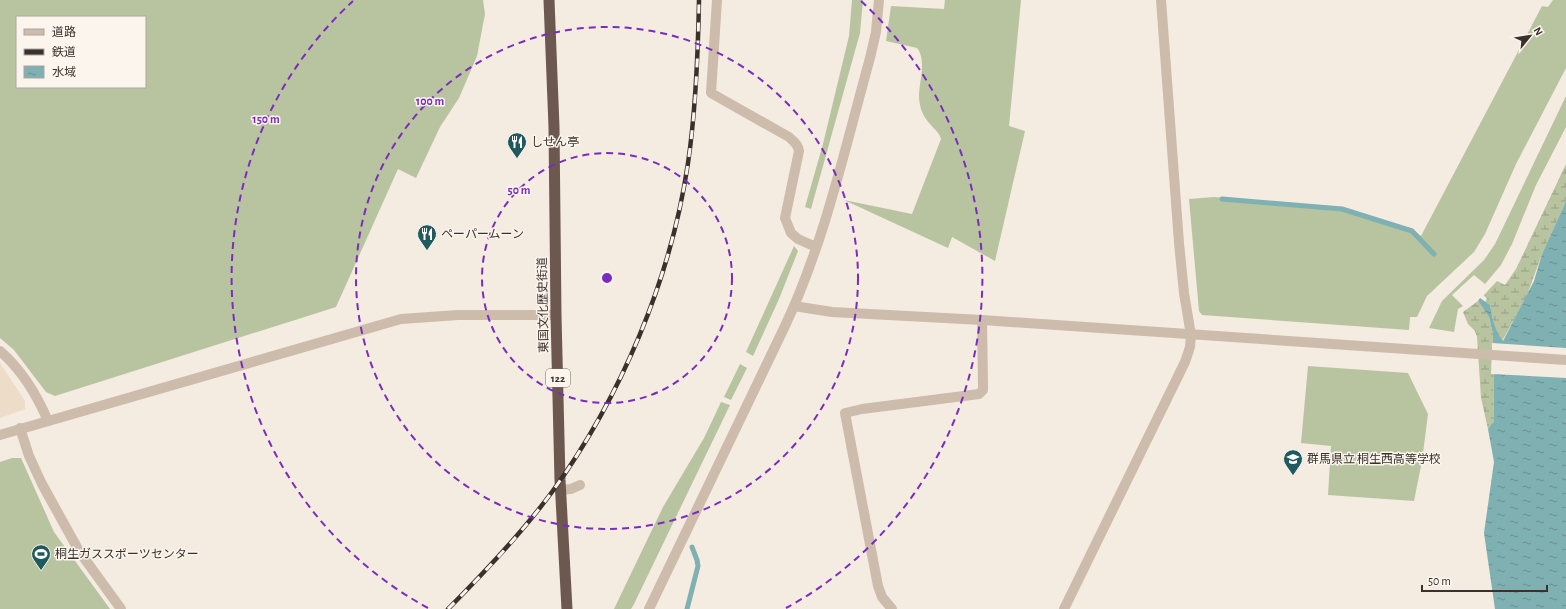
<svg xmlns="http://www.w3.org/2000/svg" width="1566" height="609" viewBox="0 0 1566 609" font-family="'Alegreya Sans','Noto Sans JP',sans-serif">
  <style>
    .grass { fill: #b8c4a0; fill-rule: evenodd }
    .wetland { fill: url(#wetland-marsh) }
    .plaza { fill: #ecdcc8 }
    .water { fill: url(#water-ripples) }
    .pier { fill: #f4ebe1 }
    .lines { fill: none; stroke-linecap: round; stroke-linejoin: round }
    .stream { stroke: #7fb0b2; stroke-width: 5 }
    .minor { stroke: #cdbbac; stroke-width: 10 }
    .tertiary { stroke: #cdbbac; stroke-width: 10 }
    .trunk { stroke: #6c584f; stroke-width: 11 }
    .rail-casing { stroke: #3b302b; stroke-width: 4.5 }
    .rail { stroke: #fbf5ee; stroke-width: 3; stroke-dasharray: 9; stroke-linecap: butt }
    .ring { fill: none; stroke: #7b2cbf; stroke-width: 2; stroke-dasharray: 7 5 }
    .labels { text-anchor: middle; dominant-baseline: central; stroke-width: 3; stroke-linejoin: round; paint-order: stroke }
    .shield { fill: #fbf5ee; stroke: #756b66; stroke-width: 1 }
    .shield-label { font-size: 11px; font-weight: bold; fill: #3b302b }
    .poi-label { font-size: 12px; fill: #3b302b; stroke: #fbf5ee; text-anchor: start }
    .street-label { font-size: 12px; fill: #3b302b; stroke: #fbf5ee }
    .centre { fill: #7b2cbf; stroke: #fbf5ee; stroke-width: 2 }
    .ring-label { font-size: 12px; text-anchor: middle; font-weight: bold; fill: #7b2cbf; stroke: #fbf5ee; stroke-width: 3; stroke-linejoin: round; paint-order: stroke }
  </style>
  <defs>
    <pattern id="wetland-marsh" width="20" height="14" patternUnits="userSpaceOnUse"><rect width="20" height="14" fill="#b8c4a0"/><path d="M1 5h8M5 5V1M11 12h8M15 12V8" fill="none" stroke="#97a083"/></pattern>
    <pattern id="water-ripples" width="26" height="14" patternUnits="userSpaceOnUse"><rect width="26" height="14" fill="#7fb0b2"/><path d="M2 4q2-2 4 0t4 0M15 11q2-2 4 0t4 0" fill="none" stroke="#699091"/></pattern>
  </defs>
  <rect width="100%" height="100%" fill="#f4ebe1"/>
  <path class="grass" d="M 0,0 L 483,0 L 485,14 L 477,56 L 459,98 L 440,127 L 416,178 L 398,169 L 336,307 L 55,396 L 46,392 L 14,350 L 0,338 ZM 17,17 L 145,17 L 145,87 L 17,87 Z
    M 852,0 L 863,0 L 860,33 L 811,209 L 805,207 L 823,144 L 849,36 Z
    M 945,0 L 1021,0 L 1009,126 L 1025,131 L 995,261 L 952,237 L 948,248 L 844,200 L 912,214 L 941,139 C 939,132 935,130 930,124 C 923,117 919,106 919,96 C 919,82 927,60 917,48 L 886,41 L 891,6 L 944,9 Z
    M 1553,0 L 1566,0 L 1566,68 L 1516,164 L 1485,234 L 1474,252 L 1427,296 L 1417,317 L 1410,317 L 1409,330 L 1202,315 L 1199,311 L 1189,199 L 1214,197 L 1342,207 L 1412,229 L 1421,236 L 1542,6 L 1548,7 Z
    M 1566,96 L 1566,127 L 1536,185 L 1512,244 L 1501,265 L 1485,284 L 1474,275 L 1452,295 L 1463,306 L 1458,309 L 1454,332 L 1429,328 L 1442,301 L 1484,260 L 1495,244 Z
    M 794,246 L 798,251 L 779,299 L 753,356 L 746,352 Z
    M 740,364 L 747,368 L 731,400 L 724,397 Z
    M 1308,366 L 1408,373 L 1428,414 L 1422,461 L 1414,501 L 1328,495 L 1331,446 L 1301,443 Z
    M 721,402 L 730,405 L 634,604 L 631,609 L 614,609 L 663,507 L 704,438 Z
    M 12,458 L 21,458 L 54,532 L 110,609 L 0,609 L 0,462 Z"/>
  <path class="wetland" d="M 1566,164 L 1566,201 L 1542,254 L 1526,298 L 1502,341 C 1495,332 1492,316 1490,305 L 1485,302 L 1487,299 L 1484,295 L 1497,281 L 1505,285 L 1516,269 Z
    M 1478,301 L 1489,317 L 1493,334 L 1494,421 L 1488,429 L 1481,398 L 1477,337 L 1475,331 L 1468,324 L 1463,312 Z"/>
  <path class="plaza" d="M 0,363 L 25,401 L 25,409 L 0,418 Z"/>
  <path class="water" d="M 1566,201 L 1566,609 L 1495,609 L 1484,533 L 1494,462 L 1488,429 L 1494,421 L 1493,334 L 1489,317 L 1478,301 L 1480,298 L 1490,305 C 1492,316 1495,332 1503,341 L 1534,281 L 1542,254 Z"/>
  <path class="pier" d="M 1492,343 L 1566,348 L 1566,378 L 1491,374 Z"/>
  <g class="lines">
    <path class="stream" d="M 1222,199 L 1342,209 L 1412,231 L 1434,254
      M 687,609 L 698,566 L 697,560 L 692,547"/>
    <path class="minor" d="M 717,0 L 711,93 L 789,137 C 794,142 798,144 799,151 L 785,218 L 791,233 L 798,239 L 816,247
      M 0,351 C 22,370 37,395 48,421
      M 20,428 L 29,456 L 42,484 L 79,551 L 121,609
      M 560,490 L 571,489 L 580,485
      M 892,609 L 882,597 L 878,586 L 845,413 L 862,409 L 979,394 L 983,390 L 983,385 L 982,320"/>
    <path class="tertiary" d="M 794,306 L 832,312 L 982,320 L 1566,360
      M 0,435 L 401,319 L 458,315 L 556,315
      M 649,609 L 785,326 C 825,241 845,148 870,58 L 876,32 L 879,0
      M 1064,609 L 1185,362 L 1190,347 L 1191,335 L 1184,293 L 1179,243 L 1161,0"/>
    <path class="trunk" d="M 549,0 L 554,127 L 556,315 L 560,480 L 567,609"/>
    <g class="rail-casing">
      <path id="rail" d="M 448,609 C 485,572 521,534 552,492 C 621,397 671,279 688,163 C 696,109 698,55 699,0"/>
    </g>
    <use href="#rail" class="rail"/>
  </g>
  <g class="ring">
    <circle cx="607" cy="278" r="125"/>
    <circle cx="607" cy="278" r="251"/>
    <path d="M428 608A376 376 0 0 1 353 1M861 1A376 376 0 0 1 786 608"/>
  </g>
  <defs>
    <g id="restaurant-pin" transform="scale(1)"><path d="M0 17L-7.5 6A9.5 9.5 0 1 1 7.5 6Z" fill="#1f5a5e" stroke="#fbf5ee"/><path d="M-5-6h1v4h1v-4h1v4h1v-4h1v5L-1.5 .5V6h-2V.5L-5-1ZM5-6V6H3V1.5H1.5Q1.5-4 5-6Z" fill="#fff"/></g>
    <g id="school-pin" transform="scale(1)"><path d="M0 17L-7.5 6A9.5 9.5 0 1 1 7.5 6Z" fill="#1f5a5e" stroke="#fbf5ee"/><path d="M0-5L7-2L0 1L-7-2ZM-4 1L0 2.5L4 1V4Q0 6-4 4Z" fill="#fff"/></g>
    <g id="stadium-pin" transform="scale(1)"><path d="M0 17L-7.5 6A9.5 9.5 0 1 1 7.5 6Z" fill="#1f5a5e" stroke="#fbf5ee"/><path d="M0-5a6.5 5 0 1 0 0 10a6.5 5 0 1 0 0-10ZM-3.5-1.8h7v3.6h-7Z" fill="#fff"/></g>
  </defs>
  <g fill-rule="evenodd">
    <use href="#restaurant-pin" x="517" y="142"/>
    <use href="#restaurant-pin" x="427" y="234"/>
    <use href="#school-pin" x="1293" y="459"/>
    <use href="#stadium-pin" x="41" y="554"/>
  </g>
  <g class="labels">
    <rect class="shield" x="546" y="369" width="24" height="18" rx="3"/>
    <g class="shield-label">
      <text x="558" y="378">122</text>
    </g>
    <g class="poi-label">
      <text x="531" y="142">しせん亭</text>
      <text x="441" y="234">ペーパームーン</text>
      <text x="1307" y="459">群馬県立 桐生西高等学校</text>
      <text x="55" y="554">桐生ガススポーツセンター</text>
    </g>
    <g class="street-label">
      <text transform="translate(543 305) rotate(-91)">東国文化歴史街道</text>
    </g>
  </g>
  <circle cx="607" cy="278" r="6" class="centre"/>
  <g class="ring-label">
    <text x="430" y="105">100 m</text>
    <text x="266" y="123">150 m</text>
    <text x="519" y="194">50 m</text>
  </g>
  <rect x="16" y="16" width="130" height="72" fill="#fbf5ee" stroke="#aea6a0"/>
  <rect x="24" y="29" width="20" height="6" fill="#cdbbac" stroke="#aea6a0"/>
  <text x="52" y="36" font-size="12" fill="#3b302b">道路</text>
  <rect x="24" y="49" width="20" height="6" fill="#3b302b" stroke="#aea6a0"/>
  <text x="52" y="56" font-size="12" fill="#3b302b">鉄道</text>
  <rect x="24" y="66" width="20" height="12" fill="url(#water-ripples)" stroke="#aea6a0"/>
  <text x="52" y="76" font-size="12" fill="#3b302b">水域</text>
  <g transform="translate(1530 36) rotate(60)" stroke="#fbf5ee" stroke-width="3" paint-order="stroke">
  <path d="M0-3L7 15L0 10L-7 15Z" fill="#3b302b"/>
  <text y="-6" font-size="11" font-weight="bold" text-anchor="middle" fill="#3b302b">N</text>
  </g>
  <path d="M1422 585v6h125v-6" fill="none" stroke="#3b302b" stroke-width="2"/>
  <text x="1428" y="585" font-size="12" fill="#3b302b" stroke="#fbf5ee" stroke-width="3" paint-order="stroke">50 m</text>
</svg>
